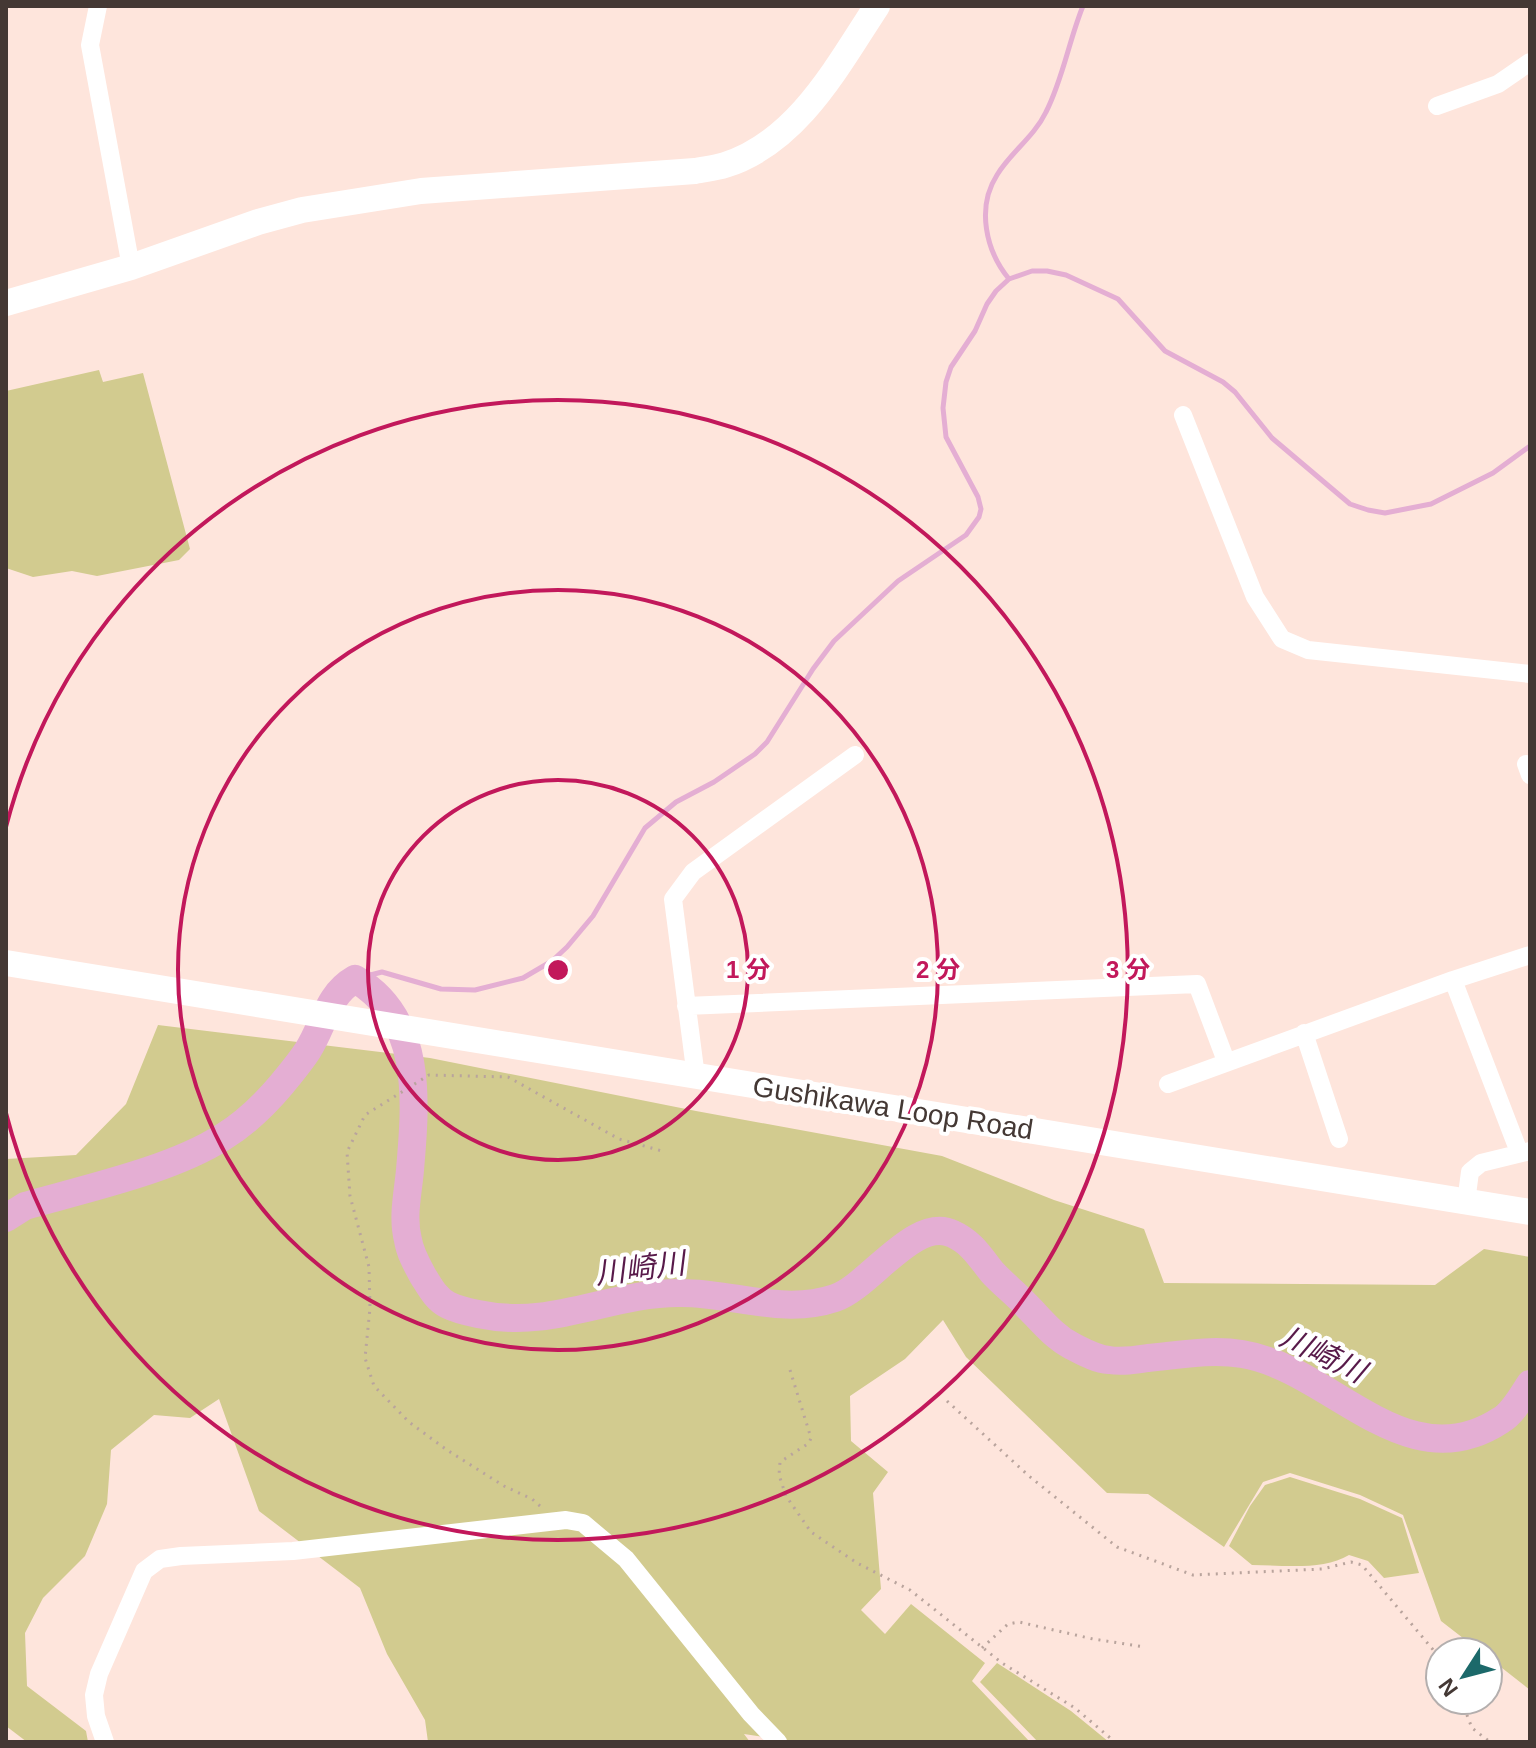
<svg xmlns="http://www.w3.org/2000/svg" width="1536" height="1748" viewBox="0 0 1536 1748" font-family="Arial,'Noto Sans JP',sans-serif">
  <style>
    .green { fill: #d2cb8f }
    .lines { fill: none; stroke-linecap: round; stroke-linejoin: round }
    .stream { stroke: #e4aed3; stroke-width: 5 }
    .river { stroke: #e4aed3; stroke-width: 28 }
    .path { stroke: #b9a49d; stroke-width: 3; stroke-dasharray: 2 6; stroke-linecap: butt }
    .street { stroke: #fff; stroke-width: 18 }
    .secondary { stroke: #fff; stroke-width: 26 }
    .ring { fill: none; stroke: #c2185b; stroke-width: 4 }
    .labels { text-anchor: middle; dominant-baseline: central; stroke-width: 8; stroke-linejoin: round; paint-order: stroke }
    .street-label { font-size: 28px; fill: #443834; stroke: #fff }
    .water-label { font-size: 30px; font-style: italic; fill: #581a4a; stroke: #fff }
    .centre { fill: #c2185b; stroke: #fff; stroke-width: 4 }
    .ring-label { font-size: 24px; text-anchor: middle; font-weight: bold; fill: #c2185b; stroke: #fff; stroke-width: 8; stroke-linejoin: round; paint-order: stroke }
  </style>
  <rect width="100%" height="100%" fill="#fee5dc"/>
  <path class="green" d="M 99,370 L 103,382 L 143,373 L 190,549 L 179,560 L 97,576 L 72,571 L 33,577 L 6,568 L 6,391 Z
    M 158,1025 L 430,1058 L 696,1111 L 942,1156 L 1054,1200 L 1144,1229 L 1164,1283 L 1435,1285 L 1484,1249 L 1530,1257 L 1530,1690 L 1488,1657 L 1488,1652 L 1481,1652 L 1441,1621 L 1403,1515 L 1360,1495 L 1290,1473 L 1263,1482 L 1224,1547 L 1148,1494 L 1107,1493 L 966,1357 L 943,1320 L 905,1359 L 850,1396 L 851,1441 L 888,1472 L 873,1493 L 881,1589 L 861,1610 L 885,1634 L 911,1604 L 985,1663 L 972,1681 L 1030,1742 L 797,1742 L 744,1734 L 750,1742 L 428,1742 L 425,1720 L 387,1654 L 360,1588 L 259,1511 L 219,1399 L 190,1418 L 154,1415 L 111,1450 L 107,1504 L 85,1556 L 43,1598 L 25,1633 L 27,1686 L 86,1731 L 88,1742 L 27,1742 L 6,1726 L 6,1159 L 76,1155 L 126,1104 Z
    M 1290,1477 L 1360,1499 L 1402,1518 L 1419,1573 L 1384,1578 L 1368,1561 L 1349,1555 C 1323,1571 1282,1565 1252,1565 L 1229,1546 L 1250,1506 L 1265,1485 Z
    M 997,1663 L 1071,1711 L 1109,1742 L 1038,1742 L 980,1682 Z"/>
  <g class="lines">
    <path class="stream" d="M 1009,279 C 986,251 976,208 997,175 C 1011,152 1034,137 1046,112 C 1063,79 1069,40 1083,6
      M 355,979 L 382,972 L 441,989 L 475,990 L 523,978 L 552,961 L 567,947 L 593,916 L 645,828 L 676,802 L 714,782 L 755,754 L 767,742 L 813,669 L 834,641 L 898,581 L 966,535 L 979,517 L 981,509 L 978,497 L 946,437 L 943,408 L 946,382 L 951,367 L 975,331 L 987,304 L 996,291 L 1009,279 L 1032,271 L 1047,271 L 1066,275 L 1118,299 L 1165,351 L 1223,382 L 1235,392 L 1272,438 L 1350,504 L 1368,510 L 1385,513 L 1431,504 L 1493,473 L 1530,446"/>
    <path class="river" d="M 6,1218 L 25,1206 C 84,1189 172,1170 223,1137 C 244,1124 266,1103 282,1084 C 291,1073 301,1061 308,1050 C 324,1025 327,995 355,979 C 423,1018 416,1101 410,1170 C 408,1193 402,1217 408,1240 C 410,1253 417,1265 423,1276 C 430,1287 436,1299 448,1305 C 458,1310 468,1312 478,1314 C 553,1330 608,1293 679,1293 C 732,1292 782,1316 835,1298 C 869,1287 915,1215 953,1234 C 971,1242 980,1257 992,1272 C 1003,1284 1015,1293 1026,1305 C 1041,1320 1053,1336 1072,1346 C 1084,1352 1096,1359 1109,1360 C 1122,1362 1135,1360 1148,1358 C 1179,1355 1211,1349 1242,1354 C 1331,1368 1406,1483 1501,1420 C 1513,1413 1522,1396 1530,1384"/>
    <path class="path" d="M 790,1370 L 811,1438 L 809,1443 L 780,1462 L 779,1475 L 786,1496 L 811,1532 L 857,1563 L 910,1590 L 1002,1663 L 1075,1708 L 1115,1742
      M 947,1401 L 1029,1476 L 1117,1547 L 1193,1575 L 1322,1569 L 1351,1562 L 1362,1565 L 1440,1658
      M 540,1506 L 532,1499 L 504,1486 L 447,1450 L 409,1422 L 374,1386 L 365,1358 L 370,1308 L 369,1267 L 350,1196 L 347,1152 L 365,1115 L 429,1075 L 508,1077 L 619,1139 L 662,1151
      M 982,1648 L 1008,1624 L 1019,1622 L 1093,1639 L 1145,1647
      M 1461,1700 L 1472,1728 L 1490,1742"/>
    <path class="street" d="M 98,6 L 90,45 L 131,267
      M 1437,106 L 1498,84 L 1530,62
      M 1183,415 L 1255,597 L 1282,639 L 1308,650 L 1530,674
      M 1526,764 L 1530,775
      M 1453,980 L 1519,1152
      M 686,1006 L 1197,984 L 1226,1061
      M 1304,1033 L 1339,1139
      M 696,1077 L 673,899 L 693,872 L 855,755
      M 1168,1084 L 1453,980 L 1530,955
      M 1466,1202 L 1470,1172 L 1481,1163 L 1530,1151
      M 105,1742 L 96,1716 L 94,1695 L 99,1674 L 144,1571 L 160,1559 L 181,1556 L 293,1551 L 566,1520 L 583,1523 L 626,1559 L 751,1714 L 778,1742"/>
    <path class="secondary" d="M 6,303 L 131,267 L 258,222 L 302,210 L 421,191 L 695,171 C 705,169 716,168 725,165 C 798,142 838,65 877,6
      M 6,963 L 1530,1212"/>
  </g>
  <g class="ring">
    <circle cx="558" cy="970" r="190"/>
    <circle cx="558" cy="970" r="380"/>
    <path d="M6 827A570 570 0 1 1 6 1113"/>
  </g>
  <g class="labels">
    <g class="street-label">
      <text transform="translate(893 1108) rotate(9)">Gushikawa Loop Road</text>
    </g>
    <g class="water-label">
      <text transform="translate(640 1268) rotate(-7)">川崎川</text>
      <text transform="translate(1323 1354) rotate(26)">川崎川</text>
    </g>
  </g>
  <circle cx="558" cy="970" r="12" class="centre"/>
  <g class="ring-label">
    <text x="748" y="978">1 分</text>
    <text x="938" y="978">2 分</text>
    <text x="1128" y="978">3 分</text>
  </g>
  <rect width="1536" height="1748" fill="none" stroke="#443834" stroke-width="16"/>
  <g transform="translate(1464 1676) rotate(234)"><circle r="38" fill="#ffffff" stroke="#b4afae" stroke-width="2"/>
  <path d="M0-6L14 30L0 20L-14 30Z" fill="#1c696a"/>
  <text y="-12" font-size="22" font-weight="bold" text-anchor="middle" fill="#443834">N</text>
  </g>
</svg>
